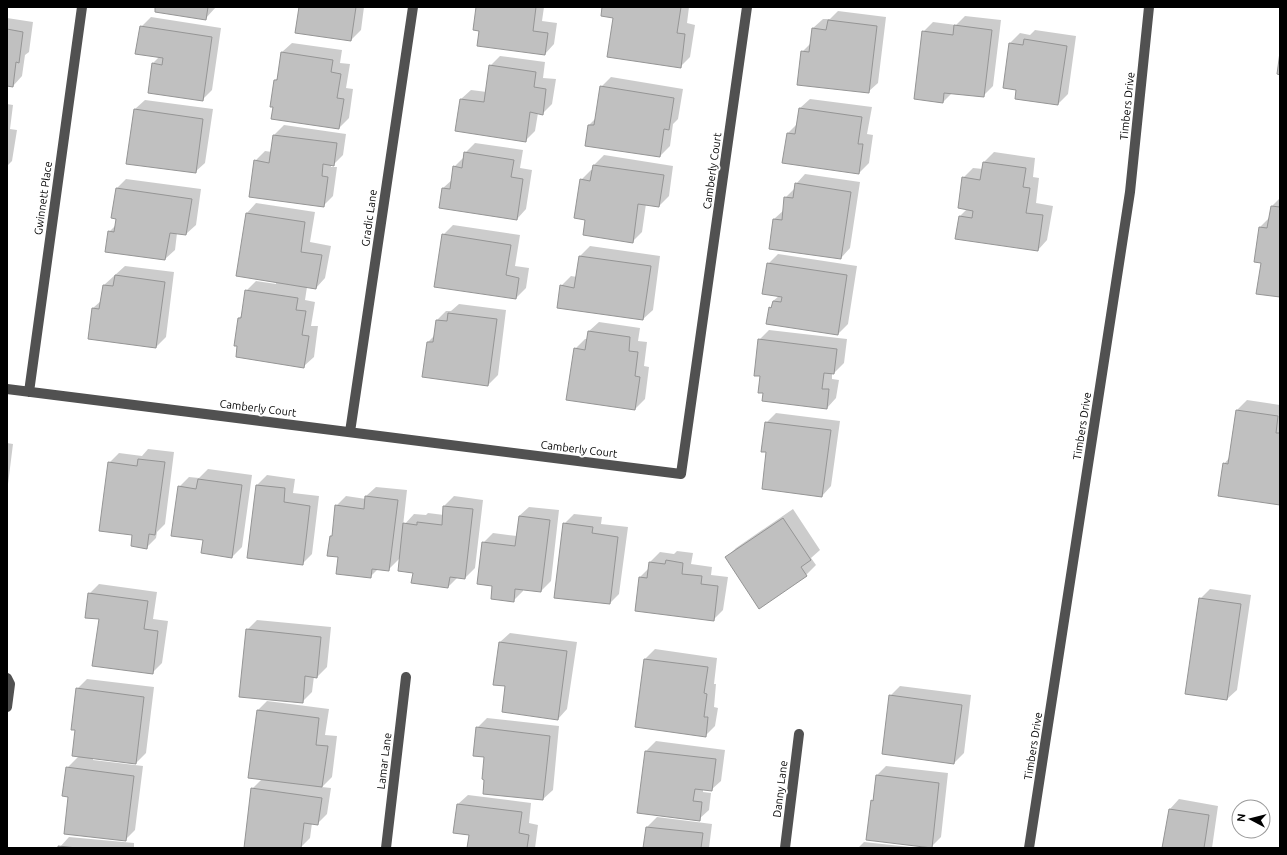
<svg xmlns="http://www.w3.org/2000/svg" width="1287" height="855" viewBox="0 0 1287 855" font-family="Ubuntu,sans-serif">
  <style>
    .shadow { fill: #0003 }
    .building { fill: #c0c0c0; stroke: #959595 }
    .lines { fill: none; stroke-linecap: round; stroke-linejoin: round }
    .minor { stroke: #515151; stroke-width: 10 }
    .labels { text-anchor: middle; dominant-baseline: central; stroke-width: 4; stroke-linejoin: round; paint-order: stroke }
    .street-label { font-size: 11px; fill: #000; stroke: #fff }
  </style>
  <rect width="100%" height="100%" fill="#fff"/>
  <path class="shadow" d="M 156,7 L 216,7 L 206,18 Z
    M 300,7 L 364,7 L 361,30 L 351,40 Z
    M 477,7 L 544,7 L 542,21 L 557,23 L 554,44 L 545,54 L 480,30 Z
    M 603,7 L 689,7 L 687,23 L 695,25 L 690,57 L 680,67 L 614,18 Z
    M 838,11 L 886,17 L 878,83 L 868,92 L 802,52 L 812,42 L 813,28 L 823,19 L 830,19 Z
    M 965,16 L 1001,20 L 993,86 L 983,96 L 952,93 L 943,102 L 923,32 L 933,22 L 956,25 Z
    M 151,17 L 221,28 L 212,90 L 202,100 L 153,63 L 160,56 L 141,27 Z
    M 7,18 L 33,22 L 29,52 L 25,55 L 22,76 L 13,86 L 7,85 Z
    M 1035,30 L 1076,36 L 1068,94 L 1058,104 L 1017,89 L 1004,87 L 1010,43 L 1020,33 L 1030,35 Z
    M 292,43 L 342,50 L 340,63 L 350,64 L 346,88 L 353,89 L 349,118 L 339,128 L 275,80 L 278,78 L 282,52 Z
    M 500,56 L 545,62 L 543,78 L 556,79 L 552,104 L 543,113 L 538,113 L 535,131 L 525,141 L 461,99 L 471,90 L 487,92 L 490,66 Z
    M 611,77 L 683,89 L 678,119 L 673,124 L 670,146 L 660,156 L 589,125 L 596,118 L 601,87 Z
    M 810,99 L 872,107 L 867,134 L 873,135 L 869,163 L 859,173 L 783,162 L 788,133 L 798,123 L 800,108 Z
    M 145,100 L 213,109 L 205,163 L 195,172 L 135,109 Z
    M 7,104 L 13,105 L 10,129 L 17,130 L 12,161 L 7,166 Z
    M 284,125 L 346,134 L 343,155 L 333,165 L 331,164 L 331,167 L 337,167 L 333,196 L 323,206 L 255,161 L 265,151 L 272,152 L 274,135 Z
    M 475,143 L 523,150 L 520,168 L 532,170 L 526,209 L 517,219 L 440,207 L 443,188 L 453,179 L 454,167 L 465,156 L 465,153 Z
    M 994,152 L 1035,158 L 1033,177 L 1039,178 L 1036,203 L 1053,206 L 1047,240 L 1038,250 L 960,216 L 967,209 L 963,178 L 973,168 L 983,169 L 984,162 Z
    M 604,155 L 673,166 L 669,196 L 659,206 L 646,204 L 642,232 L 632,242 L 586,219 L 581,180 L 591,170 L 593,170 L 594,165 Z
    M 805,174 L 860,182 L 850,248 L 841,258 L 774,219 L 784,210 L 785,198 L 795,188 L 796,184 Z
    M 126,179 L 201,189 L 196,225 L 186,234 L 177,233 L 175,250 L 165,259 L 109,232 L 116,225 L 117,188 Z
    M 1280,198 L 1280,296 L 1262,262 L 1260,227 L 1270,217 L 1272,206 Z
    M 256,203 L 315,212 L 310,242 L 331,246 L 325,278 L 316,288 L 307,287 L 305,300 L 315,302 L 311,326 L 318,326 L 314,357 L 304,366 L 239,318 L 242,315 L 246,291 L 256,281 L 276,284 L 276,282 L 237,275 L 247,213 Z
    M 453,225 L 520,235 L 515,266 L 529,268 L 526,288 L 516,298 L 443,235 Z
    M 590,246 L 660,256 L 653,310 L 643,319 L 561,286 L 571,276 L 577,277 L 580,256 Z
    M 778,254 L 857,266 L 848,324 L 838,334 L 770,308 L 773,305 L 773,301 L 779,296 L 768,264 Z
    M 125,266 L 174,272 L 166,337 L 156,347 L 89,338 L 93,308 L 102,300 L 104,285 Z
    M 459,304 L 506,310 L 498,375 L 488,385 L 428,342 L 435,335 L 436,321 L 446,311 L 451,311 Z
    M 599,322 L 640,328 L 638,341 L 647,342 L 644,366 L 649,367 L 645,399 L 635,409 L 575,349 L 585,339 L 588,339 L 589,331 Z
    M 769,330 L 847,339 L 844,363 L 834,373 L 832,373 L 832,379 L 839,380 L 836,398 L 827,408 L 764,392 L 761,376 L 759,340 Z
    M 1247,400 L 1280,405 L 1280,504 L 1224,464 L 1230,457 L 1237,410 Z
    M 776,413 L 840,421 L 831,486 L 822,496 L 768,451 L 766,423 Z
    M 7,443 L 13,444 L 7,492 Z
    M 148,449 L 174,452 L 165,524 L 157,532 L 156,538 L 146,548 L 133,535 L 109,463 L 119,453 L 142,456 Z
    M 208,469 L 252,475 L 242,547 L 232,557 L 205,540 L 179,487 L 189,477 L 199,478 Z
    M 267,475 L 295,479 L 293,493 L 319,496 L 312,554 L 302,564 L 248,557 L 257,485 Z
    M 376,487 L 407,490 L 403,526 L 414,514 L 426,515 L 428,513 L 444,515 L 444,506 L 454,496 L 483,500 L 475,568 L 465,578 L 458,577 L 448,587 L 414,572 L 400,558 L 388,570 L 378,569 L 370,577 L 339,556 L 331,537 L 333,534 L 336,506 L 346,496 L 366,499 L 366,496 Z
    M 529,507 L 559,510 L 551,581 L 541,591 L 523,589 L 523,591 L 513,601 L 493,585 L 483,543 L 493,533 L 517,536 L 519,516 Z
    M 793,509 L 820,550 L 811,558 L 816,565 L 806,575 L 726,558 L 736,548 Z
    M 574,514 L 602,517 L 601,524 L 628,527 L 619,594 L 610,603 L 564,524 Z
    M 677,551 L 693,553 L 691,564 L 712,567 L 711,575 L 728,577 L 723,610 L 713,620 L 640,577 L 649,568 L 650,562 L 660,552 L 674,554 Z
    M 99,584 L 157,592 L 153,619 L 168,621 L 162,663 L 152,673 L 100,618 L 89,594 Z
    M 1210,589 L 1251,595 L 1237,690 L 1227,699 L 1200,599 Z
    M 257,620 L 331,627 L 327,667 L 317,677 L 314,676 L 312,692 L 302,702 L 247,630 Z
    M 510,633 L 577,642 L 567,709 L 558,719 L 506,685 L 500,642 Z
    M 655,649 L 717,658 L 714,684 L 716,684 L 714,707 L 718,708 L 715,726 L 705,736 L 636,726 L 645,659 Z
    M 87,679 L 154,687 L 146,753 L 136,763 L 93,758 L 93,760 L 143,766 L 135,830 L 125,840 L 69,796 L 67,768 L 79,756 L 76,729 L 77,689 Z
    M 900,686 L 971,695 L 964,753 L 954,763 L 890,696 Z
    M 267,701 L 329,709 L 325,735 L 337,736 L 332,777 L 322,787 L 331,788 L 327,814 L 317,824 L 312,823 L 310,838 L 300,848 L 245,848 L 252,789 L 262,779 L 257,711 Z
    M 487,718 L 559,726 L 553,790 L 543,799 L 485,756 L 477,728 Z
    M 656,741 L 725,750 L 721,781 L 711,790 L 703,789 L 703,792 L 711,793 L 709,810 L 699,819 L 646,751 Z
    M 886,766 L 948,773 L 941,837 L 931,847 L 872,801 L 874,798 L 877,775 Z
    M 468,795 L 531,803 L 529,823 L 538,825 L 535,848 L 468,848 L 470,834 L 458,804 Z
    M 1179,799 L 1218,806 L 1212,848 L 1163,848 L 1170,809 Z
    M 657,817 L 712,824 L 709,848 L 644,848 L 647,827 Z
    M 69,837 L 134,843 L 134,848 L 59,848 Z
    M 864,842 L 919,848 L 858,848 Z"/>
  <path class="building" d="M 155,7 L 208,7 L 206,20 L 155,12 Z
    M 299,7 L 356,7 L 351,41 L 295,33 Z
    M 476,7 L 536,7 L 533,31 L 548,33 L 545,55 L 477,46 L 479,31 L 473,30 Z
    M 602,7 L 681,7 L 677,33 L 685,34 L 681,68 L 607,57 L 613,18 L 601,16 Z
    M 828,20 L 877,26 L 869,93 L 797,85 L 801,51 L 809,52 L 812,28 L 826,30 Z
    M 954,25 L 992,30 L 984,97 L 944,93 L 943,103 L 914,99 L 922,31 L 953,35 Z
    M 140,26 L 212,37 L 203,101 L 148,93 L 152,63 L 162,65 L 163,58 L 135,54 Z
    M 7,29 L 23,32 L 19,63 L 16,62 L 13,87 L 7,86 Z
    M 1024,39 L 1067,46 L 1058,105 L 1015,99 L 1016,90 L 1003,88 L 1009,43 L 1023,45 Z
    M 281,52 L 333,60 L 331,72 L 341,74 L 337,98 L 344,99 L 339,129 L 271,119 L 273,107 L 270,107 L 274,80 L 277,80 Z
    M 1280,52 L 1280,75 L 1277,74 Z
    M 489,65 L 536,72 L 534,87 L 546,89 L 543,115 L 530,112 L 526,142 L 455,131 L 460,99 L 484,102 Z
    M 600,86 L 674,98 L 669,130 L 664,129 L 660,157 L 585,146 L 588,125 L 594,125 Z
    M 799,108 L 862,117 L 858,144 L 863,144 L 859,174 L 782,163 L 787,133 L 795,134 Z
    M 134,109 L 203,119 L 196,173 L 126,164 Z
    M 273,135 L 337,143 L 334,166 L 323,164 L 322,176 L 328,177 L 324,207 L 249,197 L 254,160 L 269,163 Z
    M 464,152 L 514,160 L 511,177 L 523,179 L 517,220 L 439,208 L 442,188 L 450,189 L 453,166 L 462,168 Z
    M 983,162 L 1026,168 L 1023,187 L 1030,188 L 1026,213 L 1043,215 L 1038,251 L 955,239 L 959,216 L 972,218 L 973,211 L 958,208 L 962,177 L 980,180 Z
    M 593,165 L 664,175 L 659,207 L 638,204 L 633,243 L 583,235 L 585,220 L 574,218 L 580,179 L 590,181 Z
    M 795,183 L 851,192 L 841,259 L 769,249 L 773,219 L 782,220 L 784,197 L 793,198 Z
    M 116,188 L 192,199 L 186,235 L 170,233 L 165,260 L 105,252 L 108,231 L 114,232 L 116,219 L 111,218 Z
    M 1271,206 L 1280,207 L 1280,297 L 1256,294 L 1261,263 L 1254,262 L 1259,227 L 1267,228 Z
    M 246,213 L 305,222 L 301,252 L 322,255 L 316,289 L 236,276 Z
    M 442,234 L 511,245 L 506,275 L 519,278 L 516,299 L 434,287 Z
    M 579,256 L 651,266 L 643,320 L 557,308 L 560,285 L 574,288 Z
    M 767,263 L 847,275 L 838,335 L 766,324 L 769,307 L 771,308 L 773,301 L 781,302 L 782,297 L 762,294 Z
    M 115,275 L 165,282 L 156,348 L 88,339 L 92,308 L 99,309 L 103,285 L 113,286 Z
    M 245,290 L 298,298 L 296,310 L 306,311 L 302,335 L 309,336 L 304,368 L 236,357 L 237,346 L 234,346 L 238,318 L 241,318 Z
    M 448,313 L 497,319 L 488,386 L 422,377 L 427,342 L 433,342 L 436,320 L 447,321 Z
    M 588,331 L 630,337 L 629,351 L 638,352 L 635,376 L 640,377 L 635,410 L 566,400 L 574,348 L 585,350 Z
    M 758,339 L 837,349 L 834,374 L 824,373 L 822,389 L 829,389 L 827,409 L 762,401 L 763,393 L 758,393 L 760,376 L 754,376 Z
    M 1236,410 L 1278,416 L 1276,433 L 1280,433 L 1280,505 L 1218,496 L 1223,463 L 1228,464 Z
    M 765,422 L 831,430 L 822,497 L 762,489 L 766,452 L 761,452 Z
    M 138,459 L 165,462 L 155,535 L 149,534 L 147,549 L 131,546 L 132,535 L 99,531 L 108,462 L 137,466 Z
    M 198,479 L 242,485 L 232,558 L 201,553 L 203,540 L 171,536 L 178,486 L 196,489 Z
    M 256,485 L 285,488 L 284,502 L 310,506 L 303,565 L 247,558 Z
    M 365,496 L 398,500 L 389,571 L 372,569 L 371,578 L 336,574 L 338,557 L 327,556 L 330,536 L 332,536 L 335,505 L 364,509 Z
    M 443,506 L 473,509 L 465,579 L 450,577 L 448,588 L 411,583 L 413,573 L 398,571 L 403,523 L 417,525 L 417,522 L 442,525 Z
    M 519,516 L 550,520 L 541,592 L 515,589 L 514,602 L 491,599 L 492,586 L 477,584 L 482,542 L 515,546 Z
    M 783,518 L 811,560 L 801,567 L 807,576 L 759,609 L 725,557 Z
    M 563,523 L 593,527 L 592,533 L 618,537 L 610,604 L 554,598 Z
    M 666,560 L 683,563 L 682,574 L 702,576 L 701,584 L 718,586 L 714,621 L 635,611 L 639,577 L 647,578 L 649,562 L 665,564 Z
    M 88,593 L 148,601 L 144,629 L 158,631 L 153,674 L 92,666 L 99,619 L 85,618 Z
    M 1199,598 L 1241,604 L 1227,700 L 1185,694 Z
    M 246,629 L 321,637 L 317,678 L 305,676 L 303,703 L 239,697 Z
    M 499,642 L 567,651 L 558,720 L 502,712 L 505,686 L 493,685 Z
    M 644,659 L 708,667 L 704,693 L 707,694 L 704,717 L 708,717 L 706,737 L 635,727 Z
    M 76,688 L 144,697 L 136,764 L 72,756 L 75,730 L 71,730 Z
    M 889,695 L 962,705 L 954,764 L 882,754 Z
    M 257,710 L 319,718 L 316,745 L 328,746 L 322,787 L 248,778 Z
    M 476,727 L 550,736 L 543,800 L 483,794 L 484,780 L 482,779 L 484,757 L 473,756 Z
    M 645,751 L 716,759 L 712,791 L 695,789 L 693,801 L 702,802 L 700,821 L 637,813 Z
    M 66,767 L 134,776 L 126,841 L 64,834 L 68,797 L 62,796 Z
    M 876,775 L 939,783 L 932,848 L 866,840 L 871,800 L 873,801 Z
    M 251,788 L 322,798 L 318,825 L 304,823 L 301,848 L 244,848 Z
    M 457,804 L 522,812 L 519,833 L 529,835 L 527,848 L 467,848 L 469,835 L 453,833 Z
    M 1169,809 L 1209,815 L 1204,848 L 1162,848 Z
    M 646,827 L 703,833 L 701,848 L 643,848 Z
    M 58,846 L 77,848 L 58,848 Z"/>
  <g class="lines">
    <path class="minor" d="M 7,389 L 681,474 L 747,7
      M 29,392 L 82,7
      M 350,432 L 413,7
      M 7,678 L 10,684 L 7,707
      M 386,848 L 406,677
      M 785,848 L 799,734
      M 1029,848 L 1130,192 L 1149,7"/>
  </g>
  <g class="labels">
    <g class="street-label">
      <text transform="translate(1127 106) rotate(-84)">Timbers Drive</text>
      <text transform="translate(712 171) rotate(-82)">Camberly Court</text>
      <text transform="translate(43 198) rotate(-82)">Gwinnett Place</text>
      <text transform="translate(369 218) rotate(-82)">Gradic Lane</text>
      <text transform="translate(258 408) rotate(7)">Camberly Court</text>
      <text transform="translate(1082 426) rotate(-81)">Timbers Drive</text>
      <text transform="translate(579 449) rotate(7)">Camberly Court</text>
      <text transform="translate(1033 746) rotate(-81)">Timbers Drive</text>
      <text transform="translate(384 761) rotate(-83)">Lamar Lane</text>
      <text transform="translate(780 789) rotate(-83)">Danny Lane</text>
    </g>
  </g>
  <rect width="1287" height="855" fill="none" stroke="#000000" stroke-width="16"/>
  <g transform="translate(1251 819) rotate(277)"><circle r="19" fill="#ffffff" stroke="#999999"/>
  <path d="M0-3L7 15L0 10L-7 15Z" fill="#000000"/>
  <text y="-6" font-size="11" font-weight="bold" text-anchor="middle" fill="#000000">N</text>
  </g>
</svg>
